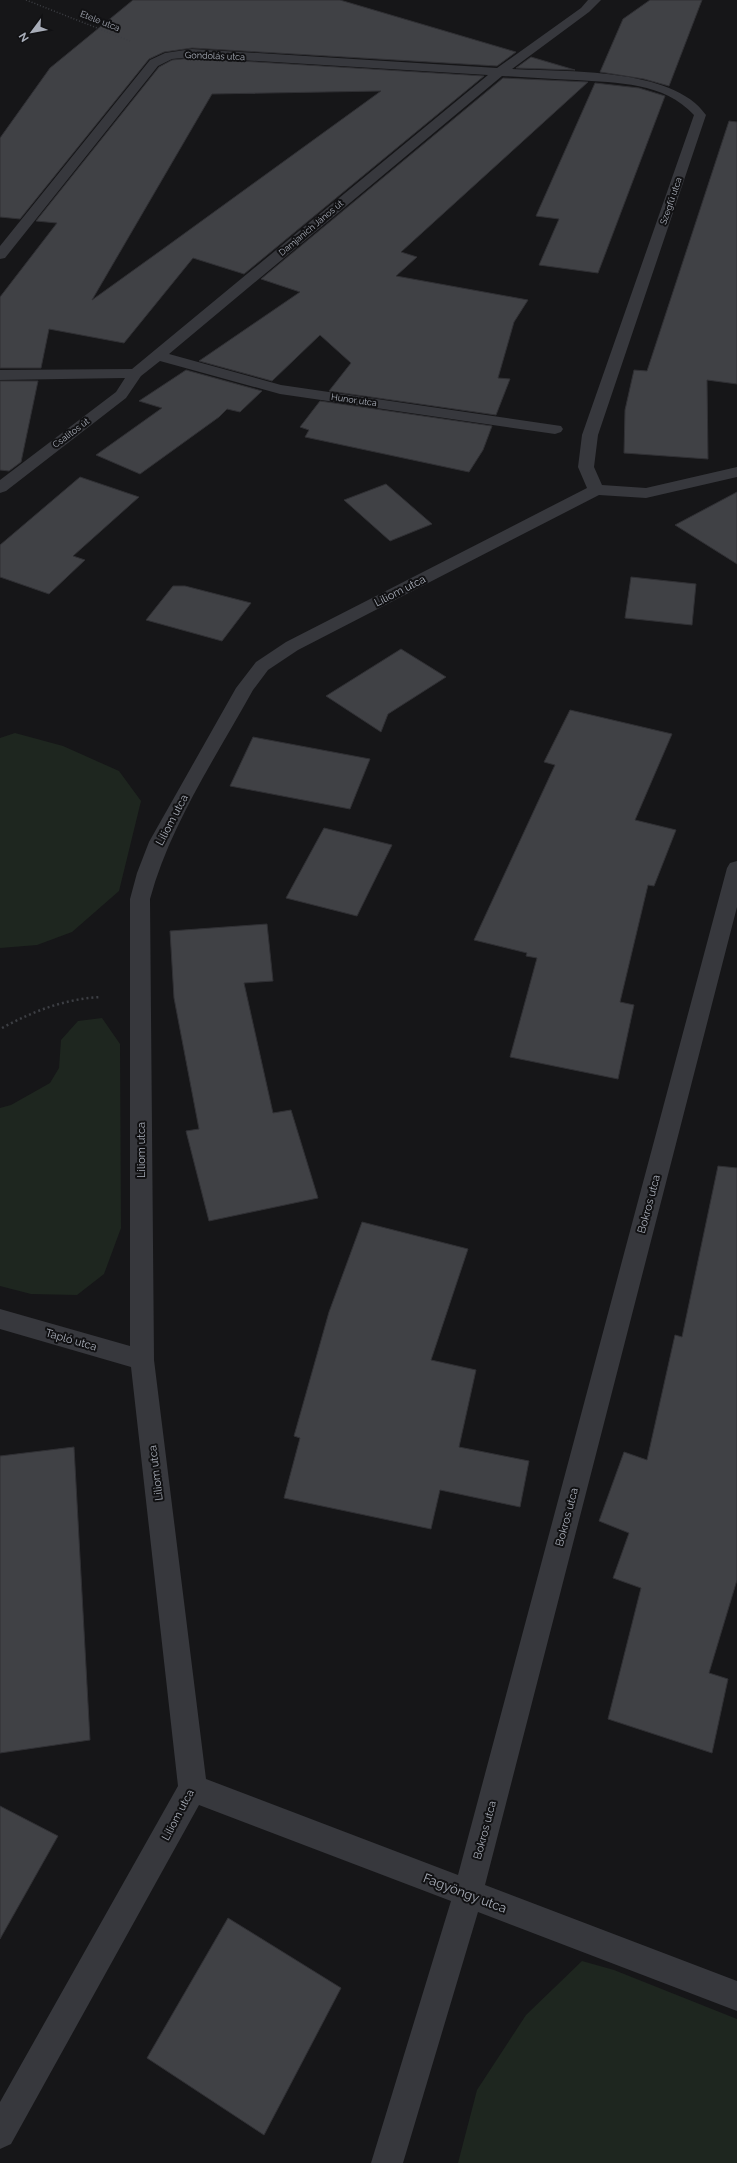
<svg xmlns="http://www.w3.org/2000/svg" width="737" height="2163" viewBox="0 0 737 2163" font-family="Raleway,sans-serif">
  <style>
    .green { fill: #1e261f }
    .building { fill: #404145; stroke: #303034; fill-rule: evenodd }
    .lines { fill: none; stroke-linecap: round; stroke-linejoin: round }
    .path-far1 { stroke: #3d3f44; stroke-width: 1.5; stroke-dasharray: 1 2; stroke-linecap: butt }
    .path { stroke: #3d3f44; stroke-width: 2.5; stroke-dasharray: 2 3; stroke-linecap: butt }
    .minor { fill: #37383d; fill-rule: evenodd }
    .labels { text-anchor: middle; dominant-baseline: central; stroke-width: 4; stroke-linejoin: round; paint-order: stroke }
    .far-street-label { font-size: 9px; fill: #a8adb8; stroke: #111113 }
    .street-label { font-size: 11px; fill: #a8adb8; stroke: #111113 }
    .near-street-label { font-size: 13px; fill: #a8adb8; stroke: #111113 }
  </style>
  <rect width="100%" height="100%" fill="#161618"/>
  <path class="green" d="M 15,733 L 63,746 L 119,771 L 141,801 L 119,891 L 72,932 L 37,945 L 0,948 L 0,738 Z
    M 102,1018 L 120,1044 L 121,1228 L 104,1274 L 77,1295 L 31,1294 L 0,1286 L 0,1108 L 11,1105 L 50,1083 L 59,1068 L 61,1040 L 78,1021 Z
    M 582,1961 L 614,1970 L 737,2019 L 737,2163 L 458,2163 L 477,2090 L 526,2015 Z"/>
  <path class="building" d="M 133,0 L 340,0 L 516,52 L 497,66 L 192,48 L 164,52 L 149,59 L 20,219 L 0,217 L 0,138 L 50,68 Z
    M 650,0 L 702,0 L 669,86 L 644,79 L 600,72 L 623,19 Z
    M 531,57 L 575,70 L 516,68 Z
    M 192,58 L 484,76 L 244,274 L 193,258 L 124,343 L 49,329 L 41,368 L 0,368 L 0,297 L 57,223 L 36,221 L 159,67 L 172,60 ZM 381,91 L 163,249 L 92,300 L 212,94 Z
    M 503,78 L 588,82 L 401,252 L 417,257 L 396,276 L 528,300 L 514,322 L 498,378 L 510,379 L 496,415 L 329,391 L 351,363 L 320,335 L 272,381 L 199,361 L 300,292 L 261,279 Z
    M 595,83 L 639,88 L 665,96 L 598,273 L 539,265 L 559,219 L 536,216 Z
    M 729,121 L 737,122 L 737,384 L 707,380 L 708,459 L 624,453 L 625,410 L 634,370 L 647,371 Z
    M 186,370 L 262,391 L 240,412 L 227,409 L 219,417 L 140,474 L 96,455 L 162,408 L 139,401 Z
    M 0,381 L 38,381 L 21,462 L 9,471 L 0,470 Z
    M 320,401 L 492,426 L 483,450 L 469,472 L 305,437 L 309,430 L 300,427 Z
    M 80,477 L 139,497 L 73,556 L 85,560 L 49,594 L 0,577 L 0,545 Z
    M 386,484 L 432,524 L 390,541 L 344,500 Z
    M 737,492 L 737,564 L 675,525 Z
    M 631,577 L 696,584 L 692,625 L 625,618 Z
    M 173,586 L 185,586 L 251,603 L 222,641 L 146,620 Z
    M 401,649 L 446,677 L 388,714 L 381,732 L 326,696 Z
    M 570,710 L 672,734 L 635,820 L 676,830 L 654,886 L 648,885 L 620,1002 L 634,1005 L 618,1079 L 510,1057 L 537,958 L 526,956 L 527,953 L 474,940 L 555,765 L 544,762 Z
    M 253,737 L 370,759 L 350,809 L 230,786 Z
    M 324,828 L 392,845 L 357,916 L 286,898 Z
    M 267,924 L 273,981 L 244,983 L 273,1113 L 291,1110 L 318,1198 L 209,1221 L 186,1131 L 199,1129 L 174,998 L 170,931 Z
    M 718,1166 L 737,1168 L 737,1580 L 709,1673 L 728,1679 L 712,1753 L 608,1719 L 641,1588 L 613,1578 L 629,1533 L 599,1521 L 624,1452 L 647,1460 L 675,1335 L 682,1337 Z
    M 362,1222 L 468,1249 L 431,1360 L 476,1370 L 459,1447 L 529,1461 L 520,1507 L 440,1490 L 431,1529 L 284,1498 L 300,1438 L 294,1436 L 329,1312 Z
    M 74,1447 L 90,1740 L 0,1753 L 0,1456 Z
    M 0,1806 L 58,1836 L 0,1939 Z
    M 228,1918 L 341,1988 L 264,2135 L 147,2058 Z"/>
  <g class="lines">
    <path class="path-far1" d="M 26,0 L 130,41"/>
    <path class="path" d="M 2,1028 C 34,1011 64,999 101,997"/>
    <path class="minor" d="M 588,0 L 601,0 L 589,12 L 512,69 C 565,72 673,67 706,115 L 598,435 L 594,467 L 602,485 L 646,488 L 737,467 L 737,477 L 646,498 L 599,495 L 298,650 L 268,670 L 253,690 C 216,757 170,825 150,899 L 154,1360 L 206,1779 L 458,1875 L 727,868 L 730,863 L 737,861 L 737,907 L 485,1885 L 737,1981 L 737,2011 L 478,1912 L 403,2163 L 371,2163 L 451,1901 L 199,1805 L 11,2144 L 0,2149 L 0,2102 L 178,1786 L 131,1367 L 0,1329 L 0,1309 L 130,1346 L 130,899 L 137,873 L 149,842 L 236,688 L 256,662 L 286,642 L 587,488 L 578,467 L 582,435 L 694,115 C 664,82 617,83 576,80 C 551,79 527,77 502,76 L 169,354 L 281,385 L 561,426 L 563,429 L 561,432 L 555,434 L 280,394 L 160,361 L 141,376 L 126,398 L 6,491 L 0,493 L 0,480 L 116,392 L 125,378 L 0,380 L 0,370 L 132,369 L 488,75 L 192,57 L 172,59 L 158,66 L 5,258 L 0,259 L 0,246 L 150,60 L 165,53 L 192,49 L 497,68 L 581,8 Z"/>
  </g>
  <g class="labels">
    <g class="far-street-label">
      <text transform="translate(100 21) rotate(21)">Etele utca</text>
      <text transform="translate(215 56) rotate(2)">Gondolás utca</text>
      <text transform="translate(671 201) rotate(-71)">Szegfű utca</text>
      <text transform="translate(311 228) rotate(-40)">Damjanich János út</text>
      <text transform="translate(354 400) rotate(8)">Hunor utca</text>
      <text transform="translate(71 433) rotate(-37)">Csalitos út</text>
    </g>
    <g class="street-label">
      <text transform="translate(400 591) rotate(-27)">Liliom utca</text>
      <text transform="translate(172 820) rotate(-62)">Liliom utca</text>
      <text transform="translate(141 1150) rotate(-90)">Liliom utca</text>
      <text transform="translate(649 1204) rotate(-75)">Bokros utca</text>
      <text transform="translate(71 1340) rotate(16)">Tapló utca</text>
      <text transform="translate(156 1473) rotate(-97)">Liliom utca</text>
      <text transform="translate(567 1517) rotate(-75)">Bokros utca</text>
      <text transform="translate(178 1815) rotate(-62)">Liliom utca</text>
      <text transform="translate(485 1830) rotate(-75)">Bokros utca</text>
    </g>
    <g class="near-street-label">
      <text transform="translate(465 1893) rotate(21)">Fagyöngy utca</text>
    </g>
  </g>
  <g transform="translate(32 32) rotate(238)" stroke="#111113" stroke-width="3" paint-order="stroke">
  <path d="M0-3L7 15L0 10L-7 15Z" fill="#a8adb8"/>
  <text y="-6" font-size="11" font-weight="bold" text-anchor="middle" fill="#a8adb8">N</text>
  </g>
</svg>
